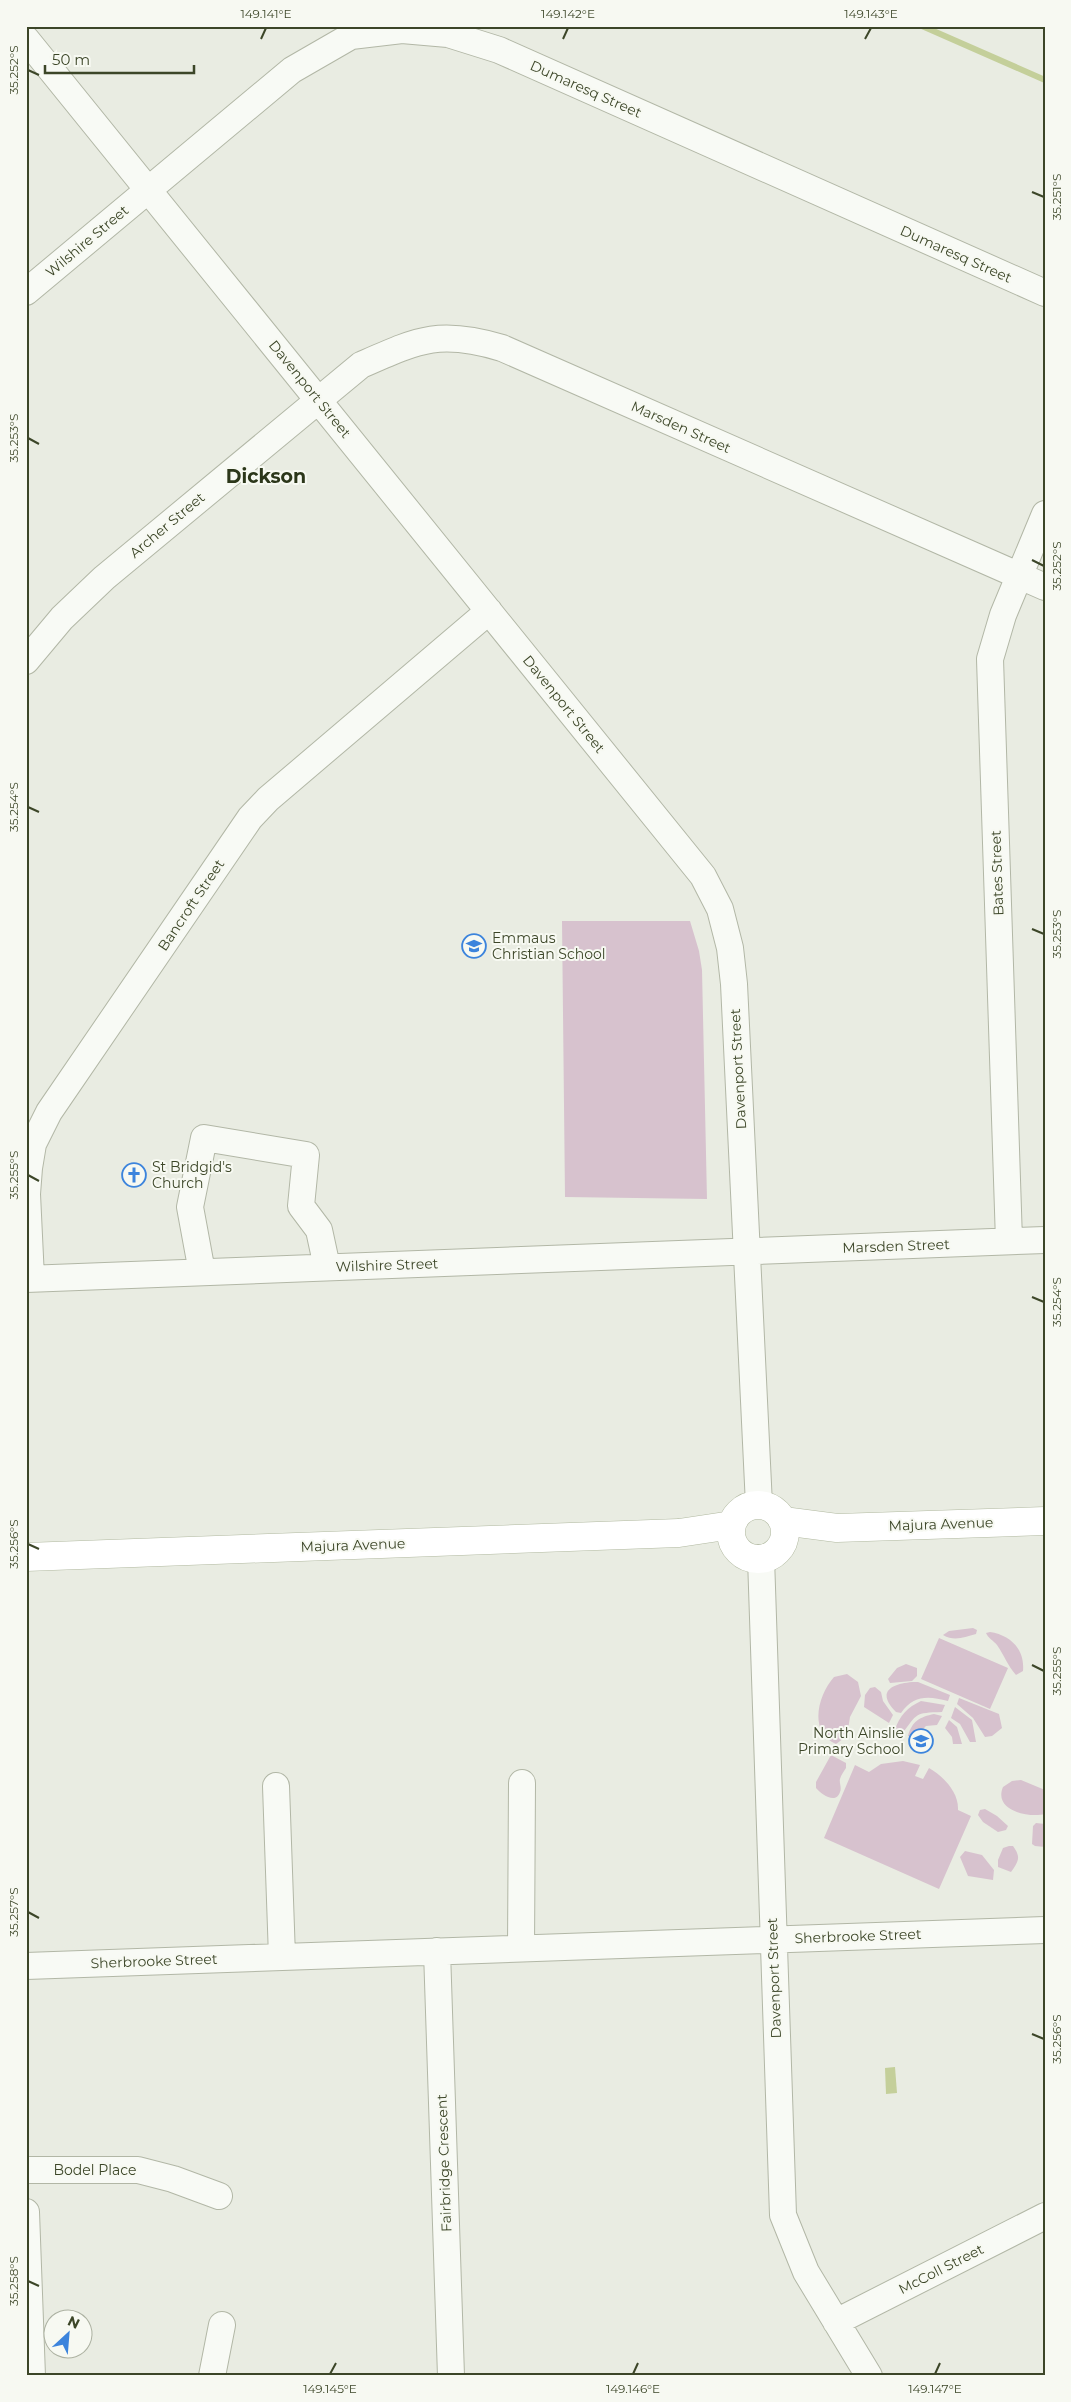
<svg xmlns="http://www.w3.org/2000/svg" width="1071" height="2402" viewBox="0 0 1071 2402" font-family="Montserrat,sans-serif">
  <style>
    .green { fill: #d7c2ce }
    .water { fill: #c4cf9a }
    .lines { fill: none; stroke-linecap: round; stroke-linejoin: round }
    .stream { stroke: #c4cf9a; stroke-width: 6 }
    .minor-casing { stroke: #b2b7a6; stroke-width: 28 }
    .major-casing { stroke: #b1b9a0; stroke-width: 29 }
    .minor { stroke: #f8faf5; stroke-width: 26 }
    .major { stroke: #fff; stroke-width: 28 }
    .ticks { fill: none; stroke: #3c4628; stroke-width: 2 }
    .labels { text-anchor: middle; dominant-baseline: central; stroke-width: 4; stroke-linejoin: round; paint-order: stroke }
    .street-label { font-size: 14px; fill: #3c4628; stroke: #f7f9f2 }
    .poi-label { font-size: 14px; fill: #3c4628; stroke: #f7f9f2; text-anchor: start }
    .district-label { font-size: 19px; font-weight: bold; fill: #2c371a; stroke: #f7f9f2 }
    .neatline { fill: none; stroke: #3c4628; stroke-width: 2 }
    .ticks-label { font-size: 12px; text-anchor: middle; fill: #3c4628 }
  </style>
  <rect width="100%" height="100%" fill="#e9ece2"/>
  <path class="green" d="M 562,921 L 690,921 L 699,951 L 702,970 L 707,1199 L 565,1197 Z
    M 973,1628 L 977,1630 L 976,1634 C 964,1637 955,1642 943,1635 L 949,1631 Z
    M 990,1632 C 1010,1635 1025,1649 1023,1671 L 1016,1675 C 1008,1666 1004,1655 997,1645 C 994,1641 988,1638 986,1633 Z
    M 939,1638 L 1008,1668 L 990,1709 L 921,1679 Z
    M 906,1664 L 917,1668 L 917,1676 L 912,1681 L 890,1683 L 888,1679 L 897,1668 Z
    M 847,1674 L 858,1682 L 861,1696 L 850,1717 L 847,1736 L 836,1744 C 808,1732 818,1695 834,1677 Z
    M 912,1682 L 918,1682 L 950,1695 L 948,1701 C 928,1696 914,1695 901,1713 L 896,1712 C 876,1692 891,1684 912,1682 Z
    M 875,1687 L 881,1692 L 883,1701 L 893,1715 L 889,1723 L 864,1707 L 865,1695 L 870,1688 Z
    M 959,1698 L 999,1714 L 1002,1728 L 992,1736 L 985,1737 L 973,1718 L 957,1704 Z
    M 921,1701 L 945,1705 L 942,1712 C 914,1713 918,1713 902,1734 L 895,1730 C 899,1716 908,1707 921,1701 Z
    M 955,1707 L 972,1720 L 976,1742 L 970,1742 L 960,1724 L 951,1718 Z
    M 934,1714 L 942,1716 L 937,1725 L 926,1726 L 914,1738 L 908,1736 C 912,1721 920,1717 934,1714 Z
    M 949,1720 L 957,1727 L 962,1744 L 953,1744 L 952,1737 L 945,1728 Z
    M 831,1755 L 846,1763 L 846,1768 C 844,1771 841,1775 840,1779 C 839,1783 842,1788 840,1792 C 836,1805 821,1794 816,1788 L 816,1782 Z
    M 903,1761 L 920,1765 L 915,1776 L 923,1779 L 929,1768 C 943,1776 959,1792 958,1810 L 971,1816 L 939,1889 L 824,1838 L 855,1765 L 869,1772 L 881,1764 Z
    M 1021,1780 L 1045,1790 L 1045,1814 C 1029,1818 993,1811 1003,1787 L 1012,1781 Z
    M 985,1809 L 997,1816 L 1008,1826 L 1006,1830 L 998,1832 L 983,1822 L 978,1815 L 980,1810 Z
    M 1036,1823 L 1045,1824 L 1045,1847 L 1035,1846 L 1032,1844 L 1033,1826 Z
    M 1009,1846 L 1013,1846 C 1021,1857 1019,1861 1011,1872 L 998,1867 L 998,1860 L 1003,1848 Z
    M 965,1851 L 982,1855 L 994,1870 L 993,1880 L 968,1876 L 960,1857 Z"/>
  <path class="water" d="M 895,2067 L 897,2093 L 886,2094 L 885,2068 Z"/>
  <g class="lines">
    <path class="stream" d="M 922,26 L 1045,80"/>
    <g class="minor-casing">
      <path id="minor" d="M 26,39 L 703,876 L 720,909 L 730,948 L 734,984 L 759,1505
        M 26,292 L 292,70 L 351,36 L 402,30 L 448,34 L 499,50 L 1045,293
        M 26,661 L 62,618 L 104,578 L 361,365 C 418,340 439,329 502,348 L 1045,587
        M 1009,1241 L 990,659 L 1003,615 L 1045,514
        M 202,1272 L 190,1207 L 204,1138 L 306,1155 L 301,1206 L 319,1230 L 327,1267
        M 31,1278 L 27,1194 L 29,1168 L 33,1144 L 49,1112 L 250,818 L 268,799 L 489,611
        M 26,1279 L 1045,1240
        M 761,1558 L 783,2215 L 806,2272 L 869,2376
        M 276,1786 L 282,1957
        M 521,1948 L 522,1783
        M 437,1951 L 451,2376
        M 26,1966 L 1045,1930
        M 26,2170 L 138,2170 L 173,2179 L 219,2196
        M 26,2212 L 32,2376
        M 836,2322 L 1045,2216
        M 212,2376 L 222,2325"/>
    </g>
    <g class="major-casing">
      <path id="major" d="M731 1532a27 27 0 1 1 54 0a27 27 0 1 1-54 0Z
        M 783,1521 L 837,1528 L 1045,1521
        M 26,1557 L 679,1533 L 732,1525"/>
    </g>
    <use href="#minor" class="minor"/>
    <use href="#major" class="major"/>
  </g>
  <path class="ticks" d="M 261,39 L 266,28M 563,39 L 568,28M 865,39 L 871,28M 28,70 L 39,75M 1032,192 L 1044,197M 28,438 L 39,444M 1032,560 L 1044,566M 28,807 L 39,812M 1032,929 L 1044,934M 28,1175 L 39,1181M 1032,1297 L 1044,1302M 28,1544 L 39,1549M 1032,1665 L 1044,1671M 28,1912 L 39,1918M 1032,2034 L 1044,2039M 28,2281 L 39,2286M 330,2374 L 336,2363M 633,2374 L 638,2363M 935,2374 L 940,2363"/>
  <defs>
    <g id="school-ring" transform="scale(1.25)"><circle r="9.5" fill="#f7f9f2" stroke="#3c84dc" stroke-width="1.5"/><path d="M0-5L7-2L0 1L-7-2ZM-4 1L0 2.5L4 1V4Q0 6-4 4Z" fill="#3c84dc"/></g>
    <g id="church-ring" transform="scale(1.25)"><circle r="9.5" fill="#f7f9f2" stroke="#3c84dc" stroke-width="1.5"/><path d="M-1.2-6h2.4v3.5h3.3v2.4h-3.3V6h-2.4V-.1h-3.3v-2.4h3.3Z" fill="#3c84dc"/></g>
  </defs>
  <g fill-rule="evenodd">
    <use href="#school-ring" x="474" y="946"/>
    <use href="#church-ring" x="134" y="1175"/>
    <use href="#school-ring" x="921" y="1741"/>
  </g>
  <g class="labels">
    <g class="street-label">
      <text transform="translate(586 89) rotate(24)">Dumaresq Street</text>
      <text transform="translate(87 241) rotate(-40)">Wilshire Street</text>
      <text transform="translate(956 254) rotate(24)">Dumaresq Street</text>
      <text transform="translate(310 389) rotate(51)">Davenport Street</text>
      <text transform="translate(681 427) rotate(24)">Marsden Street</text>
      <text transform="translate(167 525) rotate(-40)">Archer Street</text>
      <text transform="translate(564 704) rotate(51)">Davenport Street</text>
      <text transform="translate(997 873) rotate(-92)">Bates Street</text>
      <text transform="translate(191 905) rotate(-56)">Bancroft Street</text>
      <text transform="translate(738 1069) rotate(-93)">Davenport Street</text>
      <text transform="translate(896 1246) rotate(-2)">Marsden Street</text>
      <text transform="translate(387 1265) rotate(-2)">Wilshire Street</text>
      <text transform="translate(941 1524) rotate(-2)">Majura Avenue</text>
      <text transform="translate(353 1545) rotate(-2)">Majura Avenue</text>
      <text transform="translate(858 1936) rotate(-2)">Sherbrooke Street</text>
      <text transform="translate(154 1961) rotate(-2)">Sherbrooke Street</text>
      <text transform="translate(774 1978) rotate(-92)">Davenport Street</text>
      <text transform="translate(444 2163) rotate(-92)">Fairbridge Crescent</text>
      <text x="95" y="2170">Bodel Place</text>
      <text transform="translate(941 2269) rotate(-27)">McColl Street</text>
    </g>
    <g class="poi-label">
      <text x="492" y="938">Emmaus<tspan x="492" dy="16">Christian School</tspan></text>
      <text x="152" y="1167">St Bridgid's<tspan x="152" dy="16">Church</tspan></text>
      <text x="904" y="1733" text-anchor="end">North Ainslie<tspan x="904" dy="16">Primary School</tspan></text>
    </g>
    <g class="district-label">
      <text x="266" y="476">Dickson</text>
    </g>
  </g>
  <rect width="1071" height="2402" fill="none" stroke="#f7f9f2" stroke-width="55"/>
  <g transform="translate(68 2334) rotate(26)"><circle r="24" fill="#f7f9f2" stroke="#acb1a1"/>
  <path d="M0-4L9 19L0 12L-9 19Z" fill="#3c84dc"/>
  <text y="-8" font-size="14" font-weight="bold" text-anchor="middle" fill="#3c4628">N</text>
  </g>
  <path d="M45 65v8h149v-8" fill="none" stroke="#3c4628" stroke-width="2.5"/>
  <text x="52" y="65" font-size="15" fill="#3c4628" stroke="#f7f9f2" stroke-width="4" paint-order="stroke">50 m</text>
  <rect x="28" y="28" width="1016" height="2346" class="neatline"/>
  <g class="ticks-label">
    <text x="266" y="18">149.141°E</text>
    <text x="568" y="18">149.142°E</text>
    <text x="871" y="18">149.143°E</text>
    <text transform="translate(14 70) rotate(-90)" y="4">35.252°S</text>
    <text transform="translate(1057 197) rotate(-90)" y="4">35.251°S</text>
    <text transform="translate(14 438) rotate(-90)" y="4">35.253°S</text>
    <text transform="translate(1057 566) rotate(-90)" y="4">35.252°S</text>
    <text transform="translate(14 807) rotate(-90)" y="4">35.254°S</text>
    <text transform="translate(1057 934) rotate(-90)" y="4">35.253°S</text>
    <text transform="translate(14 1175) rotate(-90)" y="4">35.255°S</text>
    <text transform="translate(1057 1302) rotate(-90)" y="4">35.254°S</text>
    <text transform="translate(14 1544) rotate(-90)" y="4">35.256°S</text>
    <text transform="translate(1057 1671) rotate(-90)" y="4">35.255°S</text>
    <text transform="translate(14 1912) rotate(-90)" y="4">35.257°S</text>
    <text transform="translate(1057 2039) rotate(-90)" y="4">35.256°S</text>
    <text transform="translate(14 2281) rotate(-90)" y="4">35.258°S</text>
    <text x="330" y="2393">149.145°E</text>
    <text x="633" y="2393">149.146°E</text>
    <text x="935" y="2393">149.147°E</text>
  </g>
</svg>
